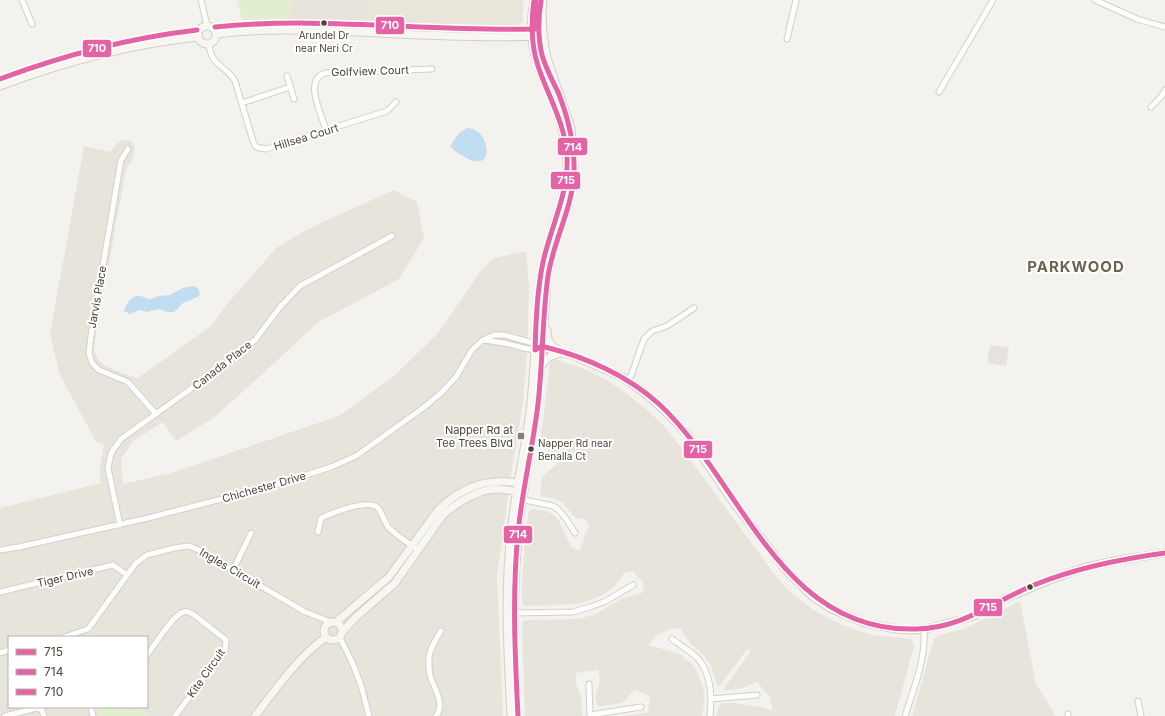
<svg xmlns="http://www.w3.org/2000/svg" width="1165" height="716" viewBox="0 0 1165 716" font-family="Inter,sans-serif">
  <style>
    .residential { fill: #e7e4dc; fill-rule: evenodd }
    .industrial { fill: #e6e2de }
    .education { fill: #eae5da }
    .green { fill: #e1eecf }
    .water { fill: #c0ddf1 }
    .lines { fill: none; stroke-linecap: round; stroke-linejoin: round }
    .street-casing { stroke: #d2d0cb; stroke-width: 7 }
    .secondary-casing { stroke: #d3cfc5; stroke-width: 9 }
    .street { stroke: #fdfdfc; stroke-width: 5 }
    .secondary { stroke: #f7f6f1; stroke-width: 7 }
    .bus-1-casing { stroke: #fff; stroke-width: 8 }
    .bus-2-casing { stroke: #fff; stroke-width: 8 }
    .bus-3-casing { stroke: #fff; stroke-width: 8 }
    .bus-1 { stroke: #e463a4; stroke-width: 5 }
    .bus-2 { stroke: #e463a4; stroke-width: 5 }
    .bus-3 { stroke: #e463a4; stroke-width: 5 }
    .bus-dot { fill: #4b4439; stroke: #fff; stroke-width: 1.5 }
    .poi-dot { fill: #868178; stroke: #fff; stroke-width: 1.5 }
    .labels { text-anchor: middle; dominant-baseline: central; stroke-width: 4; stroke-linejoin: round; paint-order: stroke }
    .bus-label { font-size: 10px; fill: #4b4439; stroke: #fff }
    .street-label { font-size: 11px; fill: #4b4439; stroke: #fff }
    .poi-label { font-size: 11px; fill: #4b4439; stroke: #fff; text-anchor: end }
    .district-label { font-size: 15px; font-weight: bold; letter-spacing: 1px; fill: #6e6250; stroke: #fff }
    .line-badge { stroke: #fff; stroke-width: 1.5 }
    .badge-label { font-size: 11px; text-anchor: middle; font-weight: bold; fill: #fff }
  </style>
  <rect width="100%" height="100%" fill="#f4f2ee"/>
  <path class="residential" d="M 291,0 L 367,0 L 360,23 L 287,22 Z
    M 123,140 L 132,141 L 135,148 L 132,161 L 126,169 L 95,340 L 94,350 L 98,359 L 104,365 L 124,374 L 138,378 L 211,326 L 228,303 L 276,248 L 301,233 L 325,221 L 394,190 L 417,202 L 424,238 L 399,279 L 317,323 L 256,380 L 212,419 L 176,441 L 163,422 L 133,441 L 121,459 L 123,484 L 171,473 L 339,416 L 395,375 L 439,332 L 482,269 L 494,258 L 526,251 L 529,287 L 527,354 L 523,403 L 512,467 L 497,577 L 503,716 L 0,716 L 0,508 L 101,483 L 99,472 L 104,445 L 96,442 L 59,373 L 50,334 L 84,146 L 111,152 L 115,145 ZM 9,637 L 147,637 L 147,707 L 9,707 Z
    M 555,359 L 582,368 L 605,379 L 626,393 L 646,409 L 664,426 L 680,446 L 775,575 L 790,592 L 815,611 L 842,625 L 872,635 L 911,639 L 914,646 L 895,716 L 716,716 L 719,706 L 723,703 L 735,703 L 765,708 L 773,711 L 770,697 L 757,682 L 738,689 L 723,690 L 751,651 L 747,649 L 720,686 L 717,686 L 712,668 L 706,658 L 690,643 L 680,628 L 668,630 L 656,636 L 648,645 L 680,654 L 694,666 L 702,683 L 704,693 L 704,704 L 702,716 L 626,716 L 648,712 L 650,696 L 635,690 L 622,703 L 599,706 L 597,705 L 595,697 L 600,680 L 598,670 L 576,673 L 576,684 L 581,697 L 582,716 L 525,716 L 522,622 L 527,620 L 576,619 L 594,615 L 623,598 L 642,593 L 644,584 L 633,571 L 624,573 L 614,587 L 601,596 L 579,604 L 526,606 L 522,604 L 522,585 L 525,539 L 529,511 L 533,509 L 546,511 L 554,515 L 559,521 L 571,547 L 580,550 L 589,525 L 583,518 L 576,519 L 563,503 L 552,498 L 540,496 L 542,477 L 561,460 L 540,444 L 550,363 L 552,360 Z
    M 1020,601 L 1036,684 L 1056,716 L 912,716 L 934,639 L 939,635 L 964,629 Z"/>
  <path class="industrial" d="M 990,345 L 1009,348 L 1006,366 L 987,363 Z"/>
  <path class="education" d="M 367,0 L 523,0 L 523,21 L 515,28 L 360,23 Z"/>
  <path class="green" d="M 237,0 L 288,0 L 291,2 L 287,22 L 243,23 Z
    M 98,707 L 137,707 L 150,716 L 99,716 Z"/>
  <path class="water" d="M 467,128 C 491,128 496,176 465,157 C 459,154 454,151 450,146 L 459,133 Z
    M 192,286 L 198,288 L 200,294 L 198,297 L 183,303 L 174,312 L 168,312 L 158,309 L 147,312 L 139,310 L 130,314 L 124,311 C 126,304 132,294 140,296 C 143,296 146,299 150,299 L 159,296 L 170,295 L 183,288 Z"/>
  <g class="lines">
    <g class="street-casing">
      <path id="street" d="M 22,0 L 32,24
        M 201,0 L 207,26
        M 1095,0 L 1137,19 L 1165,27
        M 787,39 L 796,0
        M 209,44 C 211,67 225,64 235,81 L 253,141 L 256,147 L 266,149 L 387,111 L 396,102
        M 287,76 L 294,99
        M 939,92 L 993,0
        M 242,103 L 290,87
        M 1151,107 L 1161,97 L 1165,90
        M 326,130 C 322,115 303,80 325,73 L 432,69
        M 128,149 L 121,160 L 91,336 L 89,353 L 92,363 L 99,370 L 128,382 L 156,414
        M 484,340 L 504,343 L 528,349 L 537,349
        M 626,380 L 631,376 L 644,339 L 652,331 L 667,326 L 694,308
        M 520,499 L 553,506 C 563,512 568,522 575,533
        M 120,525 L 108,468 L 111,453 L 121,439 L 228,362 L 255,340 L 280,307 L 300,286 L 392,236
        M 318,532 L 321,518 C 332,513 369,498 378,508 C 383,514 384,523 390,529 C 398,537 409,543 418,550
        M 0,550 L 19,547 L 148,518 L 272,486 L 331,467 L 356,456 L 423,408 L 441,393 L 456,377 L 472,350 L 483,340 L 494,335 L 504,335 L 537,344
        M 233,570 L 251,533
        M 0,592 L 113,565 L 127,575
        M 512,613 L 573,612 L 590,607 L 606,601 L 633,585
        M 64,637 L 88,629 L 136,563 L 147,555 L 174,548 L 189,546 L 201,551 L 305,612 L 331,622
        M 340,638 L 352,662 L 361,685 L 369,716
        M 672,639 C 681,646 693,652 700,661 C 711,676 712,698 710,716
        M 0,653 L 9,650
        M 147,655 C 154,646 174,613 184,612 C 188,611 190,613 193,614 L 226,640 L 225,650 L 175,716
        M 589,684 L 590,716
        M 711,699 L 757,695
        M 1138,701 L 1141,716
        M 91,707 L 93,716
        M 1068,714 L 1068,716
        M 590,715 L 641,707
        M 5,716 L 37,708 L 42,710 L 44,716
        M 436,716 C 446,704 433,687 430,675 C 429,671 429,666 429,662 C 428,651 435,641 441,631
        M 905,716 C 914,688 926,659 924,629"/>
    </g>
    <g class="secondary-casing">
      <path id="secondary" d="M198 35a9 9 0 1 1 18 0a9 9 0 1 1-18 0Z
        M 216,34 C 270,27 326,31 380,33 C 434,36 489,38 544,36
        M 0,86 C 64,62 130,44 198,37
        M 547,330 C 547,339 549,345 557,349
        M 542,347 L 572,355 L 622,377 L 646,394 L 665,411 L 688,435 L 733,502 L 786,570 L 812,596 L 830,608 L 865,623 L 896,629 L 912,630 L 930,628 L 971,617 L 1004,599 L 1052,579 L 1083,568 L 1119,560 L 1165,553
        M 541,367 C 546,358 551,355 561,353
        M324 631a9 9 0 1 1 18 0a9 9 0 1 1-18 0Z
        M 336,622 L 389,577 L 438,510 C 463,486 486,478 521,483
        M 343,631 L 356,617 L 395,583 L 443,515 C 457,503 477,490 496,489 C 504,489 513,491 521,492
        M 255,716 C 277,688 297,658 326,637
        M 511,716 C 508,655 504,594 511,533 C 515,490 526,447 531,403 C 535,361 536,318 541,276 C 544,256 550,238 556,219 C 561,204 566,189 567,173 C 568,146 561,120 551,95 C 546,85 541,76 538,65 C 531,45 530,21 534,0
        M 517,716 L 514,634 L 515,580 L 519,522 L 533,432 L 541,367 L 548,265 L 568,206 L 574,168 L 571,128 L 547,58 C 543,39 541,19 543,0"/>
    </g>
    <use href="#street" class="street"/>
    <use href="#secondary" class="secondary"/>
    <g class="bus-1-casing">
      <path id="bus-1" d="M 534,0 C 531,22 531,45 538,66 C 548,96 565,123 567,156 C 569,193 551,226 543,262 C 537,291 536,321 535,350 L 540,347 L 545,347 C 586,357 628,376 659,404 C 742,481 779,633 916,629 C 963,628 992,602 1034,585 C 1076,568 1120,559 1165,553"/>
    </g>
    <g class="bus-2-casing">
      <path id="bus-2" d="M 518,716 C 515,655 512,594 518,533 C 522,490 533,447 538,404 C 543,361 542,319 548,276 C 553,242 572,209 574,174 C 575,147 568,117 558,92 C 552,80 546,69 542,55 C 538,38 538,19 541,1"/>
    </g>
    <g class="bus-3-casing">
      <path id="bus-3" d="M 215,27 C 322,16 429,32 536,29 L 535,14 L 536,0
        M 0,79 C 64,55 129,38 197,30"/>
    </g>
    <use href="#bus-1" class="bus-1"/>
    <use href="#bus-2" class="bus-2"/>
    <use href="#bus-3" class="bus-3"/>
  </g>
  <g class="bus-dot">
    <circle cx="324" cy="23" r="3.5"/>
    <circle cx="531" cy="449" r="3.5"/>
    <circle cx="1030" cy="587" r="3.5"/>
  </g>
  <rect class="poi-dot" x="517" y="432" width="8" height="8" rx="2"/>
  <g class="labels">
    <g class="bus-label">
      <text x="324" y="35">Arundel Dr<tspan x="324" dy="13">near Neri Cr</tspan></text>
      <text x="538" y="443" text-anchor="start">Napper Rd near<tspan x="538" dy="13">Benalla Ct</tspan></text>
    </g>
    <g class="street-label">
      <text transform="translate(370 71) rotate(-2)">Golfview Court</text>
      <text transform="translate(306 137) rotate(-17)">Hillsea Court</text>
      <text transform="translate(97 297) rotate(-80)">Jarvis Place</text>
      <text transform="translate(222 365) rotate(-38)">Canada Place</text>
      <text transform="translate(264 487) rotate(-16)">Chichester Drive</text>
      <text transform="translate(230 568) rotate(30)">Ingles Circuit</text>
      <text transform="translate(65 577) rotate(-13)">Tiger Drive</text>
      <text transform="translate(206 673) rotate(-55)">Kite Circuit</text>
    </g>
    <g class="poi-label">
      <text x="513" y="430">Napper Rd at<tspan x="513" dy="13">Tee Trees Blvd</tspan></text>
    </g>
    <g class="district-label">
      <text x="1076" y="266">PARKWOOD</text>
    </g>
  </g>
  <g class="line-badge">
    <rect x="375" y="16" width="30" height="19" rx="4" fill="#e463a4"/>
    <rect x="82" y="39" width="30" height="19" rx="4" fill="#e463a4"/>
    <rect x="557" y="137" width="31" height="19" rx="4" fill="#e463a4"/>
    <rect x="550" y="171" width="31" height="19" rx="4" fill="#e463a4"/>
    <rect x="683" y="440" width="30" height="19" rx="4" fill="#e463a4"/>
    <rect x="503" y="525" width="30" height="19" rx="4" fill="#e463a4"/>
    <rect x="973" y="598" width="30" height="19" rx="4" fill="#e463a4"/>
  </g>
  <g class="badge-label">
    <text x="390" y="29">710</text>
    <text x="97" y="52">710</text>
    <text x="573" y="151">714</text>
    <text x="566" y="184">715</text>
    <text x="698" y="453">715</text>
    <text x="518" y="538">714</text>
    <text x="988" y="611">715</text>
  </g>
  <rect x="8" y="636" width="140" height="72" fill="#ffffff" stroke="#b7b4b0"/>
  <rect x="16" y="649" width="20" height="6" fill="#e463a4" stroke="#b7b4b0"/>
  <text x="44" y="656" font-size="12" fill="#4b4439">715</text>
  <rect x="16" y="669" width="20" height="6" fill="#e463a4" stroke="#b7b4b0"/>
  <text x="44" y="676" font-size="12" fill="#4b4439">714</text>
  <rect x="16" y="689" width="20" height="6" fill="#e463a4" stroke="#b7b4b0"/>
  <text x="44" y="696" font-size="12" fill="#4b4439">710</text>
</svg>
